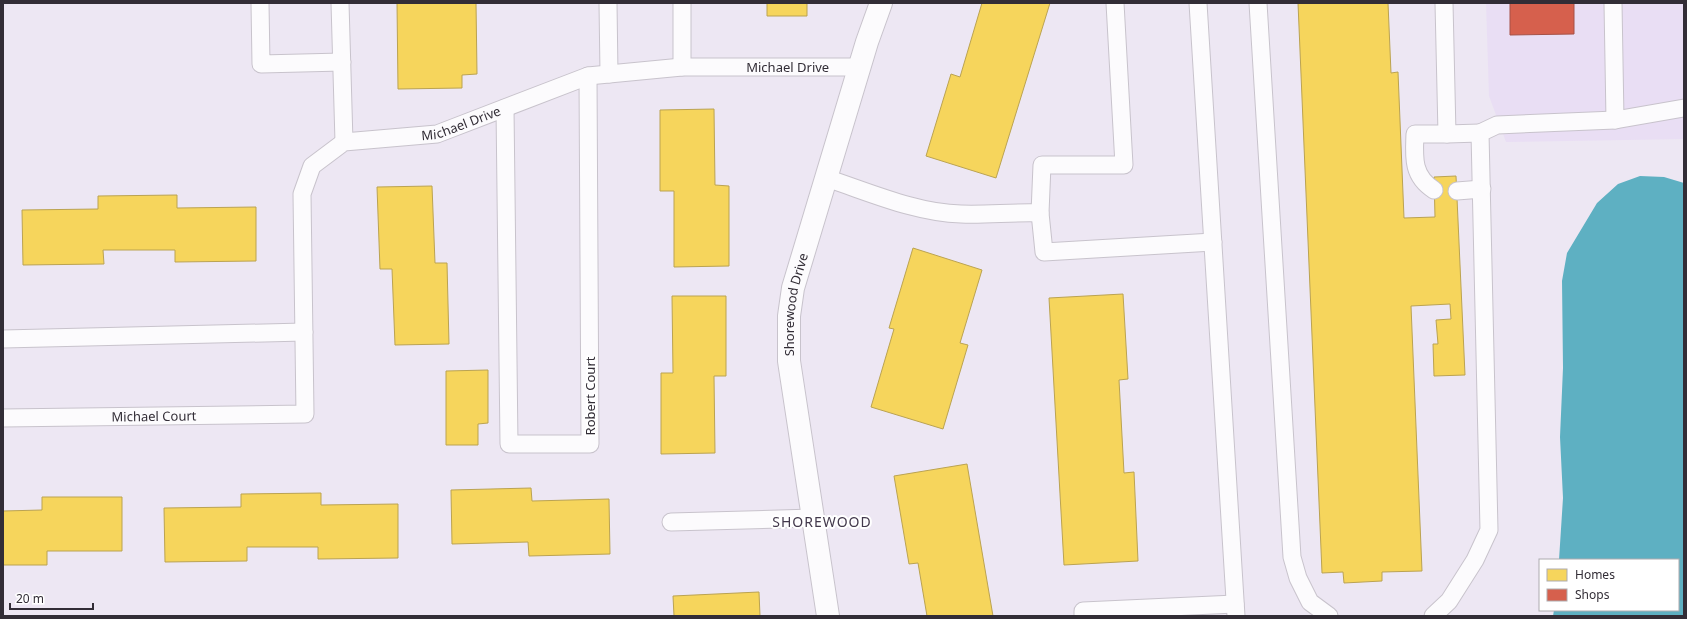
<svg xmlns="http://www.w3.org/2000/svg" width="1687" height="619" viewBox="0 0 1687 619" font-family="'Noto Sans',sans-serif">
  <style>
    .built { fill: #e9def4 }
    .water { fill: #5eb0c2 }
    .homes { fill: #f6d55c; stroke: #bba351 }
    .shops { fill: #d6604d; stroke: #a55146 }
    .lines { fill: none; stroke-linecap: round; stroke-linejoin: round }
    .service-casing { stroke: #c8c3cc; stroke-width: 19 }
    .minor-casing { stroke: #c8c3cc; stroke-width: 24 }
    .service { stroke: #fcfbfd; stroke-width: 17 }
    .minor { stroke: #fcfbfd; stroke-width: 22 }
    .labels { text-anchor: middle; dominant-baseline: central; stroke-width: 4; stroke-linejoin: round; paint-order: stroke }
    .street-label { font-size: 13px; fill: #322d36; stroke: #fff }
    .neighbourhood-label { font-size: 14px; letter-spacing: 1px; fill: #43394c; stroke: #fff }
  </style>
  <rect width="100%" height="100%" fill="#ede7f3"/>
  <path class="built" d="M 1486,3 L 1684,3 L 1684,139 L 1506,142 L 1489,96 Z"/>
  <path class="water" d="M 1640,176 L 1664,177 L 1684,183 L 1684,616 L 1553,616 L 1554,610 L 1678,610 L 1678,560 L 1559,560 L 1563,498 L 1560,437 L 1563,368 L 1562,281 L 1567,253 L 1597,203 L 1618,184 Z"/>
  <path class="homes" d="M 397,3 L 476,3 L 477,74 L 462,75 L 462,88 L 398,89 Z
    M 767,3 L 807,3 L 807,16 L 767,16 Z
    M 982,3 L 1050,3 L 996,178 L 926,156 L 951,74 L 960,77 Z
    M 1298,3 L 1388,3 L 1391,73 L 1398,72 L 1404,218 L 1435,217 L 1434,177 L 1456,176 L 1465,375 L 1434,376 L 1433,344 L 1438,344 L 1436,320 L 1451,319 L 1450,304 L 1411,306 L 1422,571 L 1382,572 L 1382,581 L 1344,583 L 1343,572 L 1322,573 Z
    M 714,109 L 715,185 L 729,186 L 729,266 L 674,267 L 674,191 L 660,191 L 660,110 Z
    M 432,186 L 435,263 L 447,263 L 449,344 L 395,345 L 392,269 L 380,269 L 377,187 Z
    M 177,195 L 177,208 L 256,207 L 256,261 L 175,262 L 175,250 L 103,250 L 104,264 L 23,265 L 22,210 L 98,209 L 98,196 Z
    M 913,248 L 982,270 L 960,343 L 968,345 L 943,429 L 871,407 L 894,329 L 889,328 Z
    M 1123,294 L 1128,379 L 1119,380 L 1124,473 L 1134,472 L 1138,561 L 1064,565 L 1049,298 Z
    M 672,296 L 726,296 L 726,376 L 714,376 L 715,453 L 661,454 L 661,373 L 673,373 Z
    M 488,370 L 488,423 L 478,424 L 478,445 L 446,445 L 446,371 Z
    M 967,464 L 993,616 L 927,616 L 918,563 L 909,564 L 894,476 Z
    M 531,488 L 532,501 L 609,499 L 610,554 L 529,556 L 528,542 L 452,544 L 451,490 Z
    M 321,493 L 321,505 L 398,504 L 398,558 L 318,559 L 318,547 L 247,547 L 247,561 L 165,562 L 164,508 L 241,507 L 241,494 Z
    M 42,497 L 122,497 L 122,551 L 47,551 L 47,565 L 3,565 L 3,511 L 42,510 Z
    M 759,592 L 760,616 L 674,616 L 673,596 Z"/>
  <path class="shops" d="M 1510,3 L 1574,3 L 1574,34 L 1510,35 Z"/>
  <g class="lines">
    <g class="service-casing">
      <g id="service">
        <path d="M 260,3 L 261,64 L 342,62"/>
        <path d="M 340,3 L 344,142"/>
        <path d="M 608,3 L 609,74"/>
        <path d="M 1198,3 L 1236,616"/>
        <path d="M 1258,3 L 1292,557 L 1298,578 L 1310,602 L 1329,616"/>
        <path d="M 1444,3 L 1447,134 L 1480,133"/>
        <path d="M 1613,3 L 1615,120"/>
        <path d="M 682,67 L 682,3"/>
        <path d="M 505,108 L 509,444 L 590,444 L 588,76"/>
        <path d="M 826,178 C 869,192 916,213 961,214 C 987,215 1014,212 1040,213 L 1042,165 L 1124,165 L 1115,3"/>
        <path d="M 1434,190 C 1412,176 1414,157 1415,134 L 1447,134"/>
        <path d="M 1457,191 L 1482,189"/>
        <path d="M 1040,213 L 1044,252 L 1213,242"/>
        <path d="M 3,339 L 304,332"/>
        <path id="s1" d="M 3,418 L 305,414 L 302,194 L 312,166 L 344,142 L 437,134 L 588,76 L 682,67 L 860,67"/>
        <path d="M 671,522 L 813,518"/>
        <path d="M 1083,616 L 1083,611 L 1235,604"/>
        <path d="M 1433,616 L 1449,601 L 1475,560 L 1489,530 L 1480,133 L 1497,125 L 1615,120 L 1684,108"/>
      </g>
    </g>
    <g class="minor-casing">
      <g id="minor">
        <path id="s2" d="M 828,616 L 789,361 L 789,316 L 793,288 L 867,42 L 881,3"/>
      </g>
    </g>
    <use href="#service" class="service"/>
    <use href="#minor" class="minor"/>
  </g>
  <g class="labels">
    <g class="street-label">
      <text stroke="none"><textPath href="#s1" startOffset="1047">Michael Drive</textPath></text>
      <text stroke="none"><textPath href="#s1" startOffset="711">Michael Drive</textPath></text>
      <text stroke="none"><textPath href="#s2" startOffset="315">Shorewood Drive</textPath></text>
      <text transform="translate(590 396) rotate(-90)">Robert Court</text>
      <text stroke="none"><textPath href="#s1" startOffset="151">Michael Court</textPath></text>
    </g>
    <g class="neighbourhood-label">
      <text x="822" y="521">SHOREWOOD</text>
    </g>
  </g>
  <rect width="1687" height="619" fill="none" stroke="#322d36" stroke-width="8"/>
  <rect x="1539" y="559" width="140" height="52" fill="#ffffff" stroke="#adabaf"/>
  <rect x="1547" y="569" width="20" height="12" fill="#f6d55c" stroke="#adabaf"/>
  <text x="1575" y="579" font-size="12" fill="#322d36">Homes</text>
  <rect x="1547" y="589" width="20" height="12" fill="#d6604d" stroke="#adabaf"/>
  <text x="1575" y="599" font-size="12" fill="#322d36">Shops</text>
  <path d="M10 603v6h83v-6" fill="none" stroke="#322d36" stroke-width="2"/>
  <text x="16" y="603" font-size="12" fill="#322d36" stroke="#ffffff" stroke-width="3" paint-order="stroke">20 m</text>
</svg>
